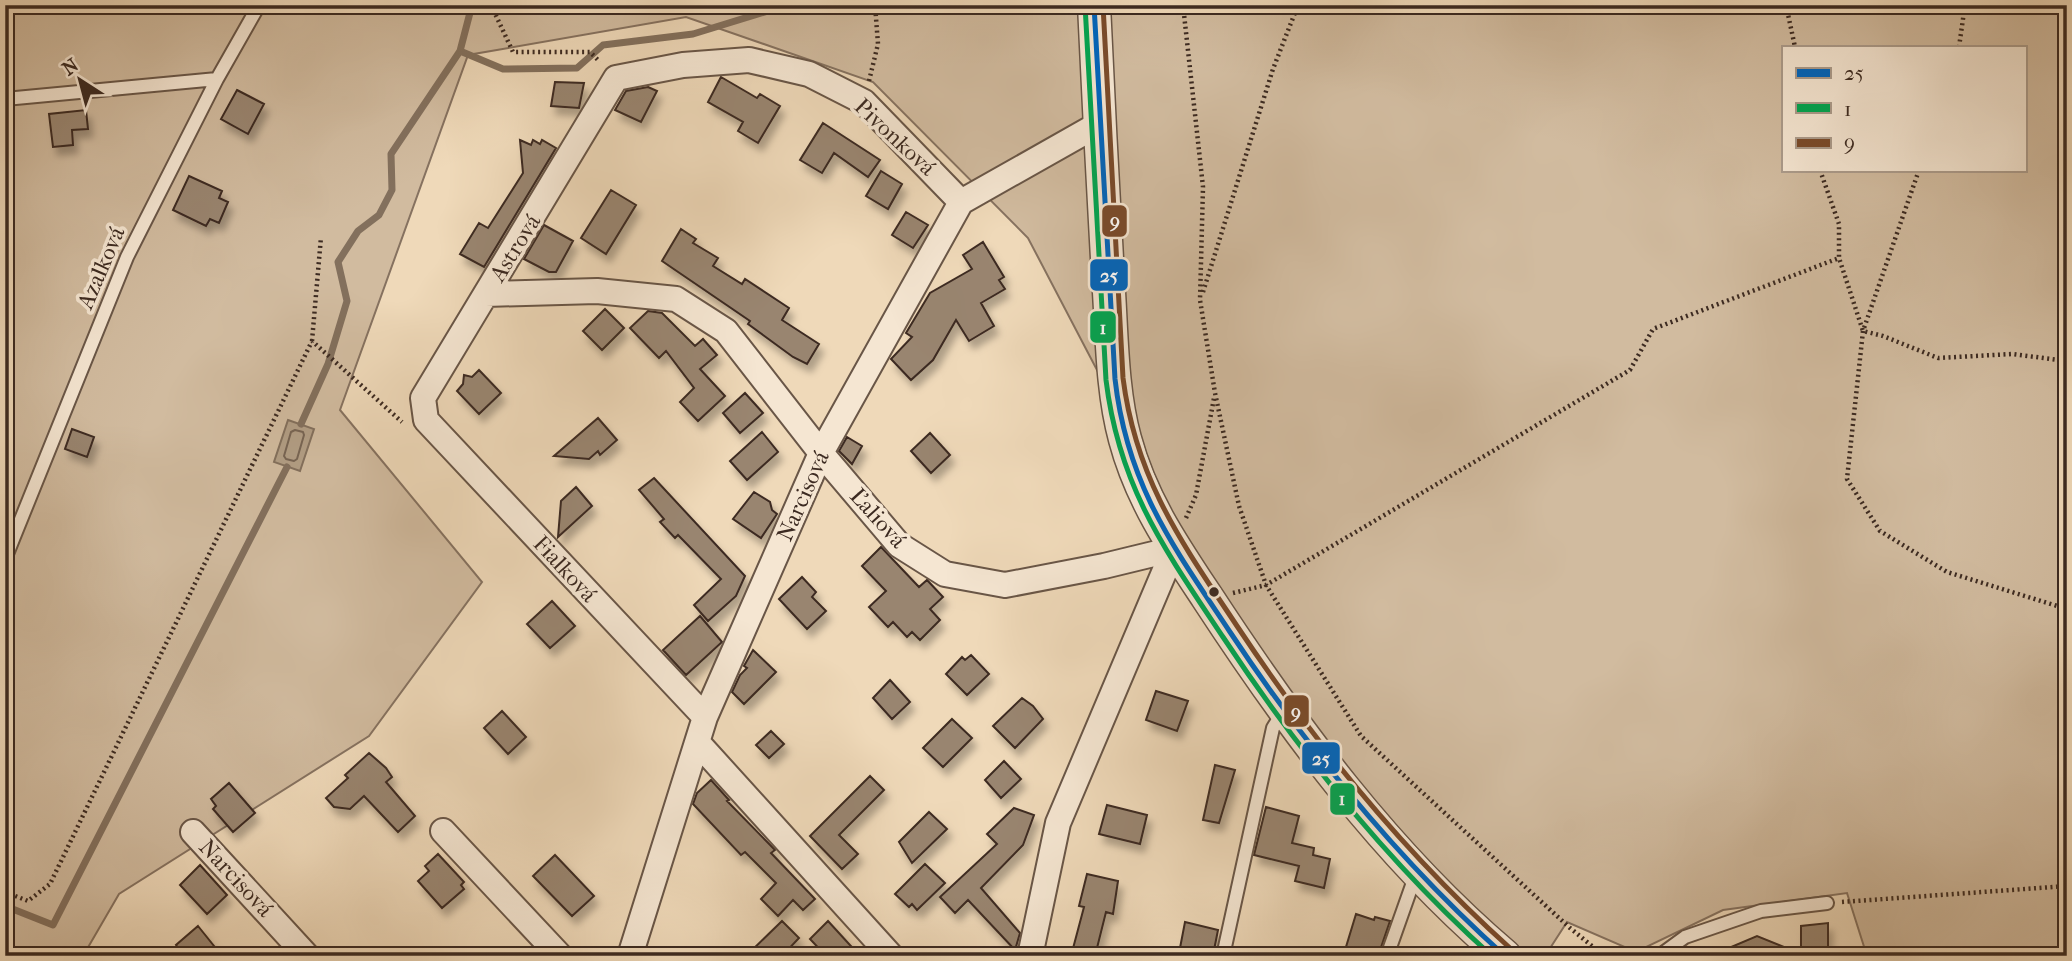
<svg xmlns="http://www.w3.org/2000/svg" width="2072" height="961" viewBox="0 0 2072 961" font-family="'IM FELL French Canon',serif">
  <style>
    .green { fill: #d1bb9f; stroke: #867260; stroke-width: 2; fill-rule: evenodd }
    .water { fill: #b29e85; stroke: #83705d; stroke-width: 2 }
    .lines { fill: none; stroke-linecap: round; stroke-linejoin: round }
    .shore { stroke: #776453; stroke-width: 2 }
    .stream { stroke: #83705d; stroke-width: 7 }
    .building { fill: #998570; stroke: #3c2a21; stroke-width: 2; filter: url(#shadow) }
    .service-casing { stroke: #695647; stroke-width: 16 }
    .minor-casing { stroke: #695647; stroke-width: 28 }
    .tertiary-casing { stroke: #695647; stroke-width: 35 }
    .path { stroke: #3c2a21; stroke-width: 4.5; stroke-dasharray: 2 3.5; stroke-linecap: butt }
    .service { stroke: #f5e6d2; stroke-width: 12 }
    .minor { stroke: #f5e6d2; stroke-width: 24 }
    .tertiary { stroke: #f5e6d2; stroke-width: 32 }
    .bus-1-casing { stroke: #f5e6d2; stroke-width: 10 }
    .bus-2-casing { stroke: #f5e6d2; stroke-width: 10 }
    .bus-3-casing { stroke: #f5e6d2; stroke-width: 10 }
    .bus-1 { stroke: #0065bd; stroke-width: 5 }
    .bus-2 { stroke: #00a651; stroke-width: 5 }
    .bus-3 { stroke: #7a4b2a; stroke-width: 5 }
    .bus-dot { fill: #3c2a21; stroke: #f5e6d2; stroke-width: 2.5 }
    .labels { text-anchor: middle; dominant-baseline: central; stroke-width: 7; stroke-linejoin: round; paint-order: stroke }
    .street-label { font-size: 23px; fill: #3c2a21; stroke: #f5e6d2 }
    .line-badge { stroke: #f5e6d2; stroke-width: 2.5 }
    .badge-label { font-size: 19px; text-anchor: middle; font-weight: bold; fill: #fff }
  </style>
  <defs>
    <filter id="shadow"><feDropShadow dx="4.5" dy="8" stdDeviation="3.5" flood-color="#0004"/></filter>
  </defs>
  <rect width="100%" height="100%" fill="#efd9b9"/>
  <filter id="stains"><feTurbulence type="fractalNoise" baseFrequency=".00286" numOctaves="4"/><feColorMatrix values="0 0 0 0 .2 0 0 0 0 .09 0 0 0 0 .02 0 0 0 .5 -.17"/></filter>
  <radialGradient id="worn" r=".72"><stop offset=".6" stop-color="#630" stop-opacity="0"/><stop offset="1" stop-color="#630" stop-opacity=".3"/></radialGradient>
  <path class="green" d="M 5,5 L 2067,5 L 2067,956 L 1867,956 L 1847,893 L 1723,910 L 1636,952 L 1567,922 L 1545,956 L 1525,956 L 1413,856 L 1235,634 L 1028,238 L 873,82 L 686,17 L 468,55 L 340,410 L 482,582 L 369,736 L 119,894 L 83,956 L 5,956 ZM 1783,47 L 2025,47 L 2025,170 L 1783,170 Z"/>
  <path class="water" d="M 288,420 L 314,429 L 300,471 L 274,462 Z"/>
  <g class="lines">
    <path class="shore" d="M 295,430 L 303,432 L 304,435 L 297,459 L 294,461 L 286,459 L 284,456 L 291,432 Z"/>
    <path class="stream" d="M 460,51 L 503,69 L 577,68 L 603,45 L 693,34 L 787,5
      M 301,424 L 328,364 L 347,301 L 338,262 L 358,231 L 379,215 L 392,190 L 391,154 L 460,51 L 472,5
      M 5,906 L 53,925 L 287,467"/>
  </g>
  <path class="building" d="M 721,77 L 757,98 L 760,94 L 780,106 L 758,143 L 738,131 L 743,122 L 708,102 Z
    M 555,82 L 584,83 L 579,108 L 551,106 Z
    M 648,87 L 657,91 L 641,122 L 615,110 L 626,91 Z
    M 237,90 L 264,104 L 248,134 L 221,119 Z
    M 86,110 L 88,129 L 72,130 L 73,145 L 53,147 L 49,114 Z
    M 823,123 L 880,160 L 868,177 L 834,153 L 822,173 L 800,160 Z
    M 520,140 L 531,145 L 533,140 L 540,144 L 542,140 L 556,148 L 484,267 L 460,254 L 479,223 L 488,228 L 523,173 Z
    M 881,171 L 902,184 L 888,209 L 866,196 Z
    M 189,176 L 222,191 L 219,198 L 228,202 L 219,223 L 210,219 L 206,226 L 173,210 Z
    M 611,190 L 636,205 L 606,254 L 581,238 Z
    M 906,212 L 928,225 L 913,248 L 892,235 Z
    M 544,225 L 573,241 L 556,272 L 549,272 L 524,259 Z
    M 681,229 L 696,239 L 693,243 L 718,258 L 713,266 L 742,284 L 745,279 L 789,308 L 782,320 L 819,344 L 807,364 L 793,357 L 748,324 L 750,321 L 662,261 Z
    M 983,242 L 1004,277 L 999,280 L 1005,289 L 981,303 L 994,326 L 969,341 L 956,320 L 933,360 L 911,380 L 891,359 L 912,337 L 906,333 L 930,293 L 972,269 L 963,255 Z
    M 605,309 L 624,328 L 602,350 L 583,331 Z
    M 648,311 L 662,313 L 695,346 L 703,339 L 717,355 L 700,369 L 725,396 L 698,421 L 680,402 L 694,388 L 666,351 L 659,358 L 630,328 Z
    M 479,370 L 501,393 L 479,414 L 457,391 L 463,384 L 464,375 L 472,377 Z
    M 745,393 L 763,413 L 740,433 L 723,413 Z
    M 598,418 L 617,440 L 600,455 L 598,451 L 589,459 L 554,456 Z
    M 72,429 L 94,437 L 87,457 L 65,449 Z
    M 762,432 L 778,452 L 747,480 L 730,461 Z
    M 930,433 L 950,455 L 931,473 L 911,451 Z
    M 847,437 L 862,446 L 852,464 L 839,451 Z
    M 654,478 L 745,576 L 736,596 L 708,621 L 694,605 L 721,579 L 678,535 L 675,538 L 660,522 L 664,519 L 639,490 Z
    M 576,487 L 592,506 L 558,537 L 561,501 Z
    M 754,492 L 770,502 L 772,510 L 777,514 L 761,538 L 733,519 Z
    M 881,547 L 919,587 L 927,580 L 943,597 L 930,609 L 940,620 L 920,640 L 912,632 L 907,637 L 893,622 L 888,627 L 869,607 L 886,591 L 862,566 Z
    M 802,577 L 816,592 L 812,597 L 826,611 L 807,629 L 779,599 Z
    M 552,601 L 575,626 L 550,648 L 527,624 Z
    M 700,616 L 722,642 L 686,675 L 663,650 Z
    M 753,650 L 776,672 L 744,704 L 732,692 L 740,675 L 747,668 L 744,666 Z
    M 971,655 L 989,674 L 967,695 L 946,674 L 962,657 L 965,660 Z
    M 890,680 L 910,702 L 892,719 L 873,698 Z
    M 1156,691 L 1188,701 L 1177,731 L 1146,720 Z
    M 1022,698 L 1033,706 L 1043,719 L 1015,748 L 993,726 Z
    M 502,711 L 526,737 L 508,754 L 484,728 Z
    M 952,719 L 972,738 L 943,767 L 923,748 Z
    M 771,731 L 784,744 L 769,758 L 756,745 Z
    M 369,753 L 386,768 L 392,777 L 386,782 L 415,816 L 398,832 L 364,796 L 350,809 L 334,807 L 326,798 L 348,778 L 345,775 Z
    M 1004,761 L 1021,779 L 1001,798 L 985,780 Z
    M 1215,765 L 1235,770 L 1219,823 L 1203,820 Z
    M 870,776 L 884,790 L 839,835 L 858,854 L 842,869 L 810,836 Z
    M 711,780 L 729,800 L 727,801 L 775,850 L 771,853 L 815,899 L 803,910 L 793,900 L 778,916 L 761,899 L 776,883 L 745,852 L 741,855 L 693,804 L 697,793 Z
    M 229,783 L 255,813 L 233,832 L 213,809 L 216,806 L 211,799 Z
    M 1107,805 L 1147,815 L 1140,844 L 1099,834 Z
    M 1266,807 L 1299,816 L 1292,843 L 1314,848 L 1313,855 L 1330,859 L 1324,888 L 1295,881 L 1299,866 L 1254,855 Z
    M 1014,808 L 1034,815 L 1023,845 L 981,888 L 1020,933 L 1015,950 L 968,900 L 955,913 L 940,897 L 997,844 L 987,834 Z
    M 929,812 L 947,829 L 912,863 L 899,842 Z
    M 438,854 L 464,882 L 461,885 L 464,889 L 442,908 L 418,881 L 429,871 L 425,866 Z
    M 555,855 L 594,896 L 572,916 L 533,876 Z
    M 925,864 L 945,883 L 917,910 L 912,904 L 909,907 L 895,894 Z
    M 200,865 L 227,895 L 207,914 L 180,885 Z
    M 1087,874 L 1118,881 L 1113,914 L 1106,912 L 1095,956 L 1071,956 L 1084,907 L 1079,906 Z
    M 1356,914 L 1374,920 L 1375,917 L 1390,921 L 1378,956 L 1370,956 L 1346,947 Z
    M 782,921 L 799,938 L 782,956 L 746,956 Z
    M 828,921 L 860,956 L 826,956 L 810,939 Z
    M 1185,922 L 1218,930 L 1213,955 L 1180,948 Z
    M 1828,923 L 1828,956 L 1710,956 L 1757,936 L 1801,954 L 1801,926 Z
    M 198,926 L 222,956 L 184,956 L 176,945 Z"/>
  <g class="lines">
    <g class="service-casing">
      <path id="service" d="M 5,99 L 217,79
        M 5,559 L 127,257 L 217,79 L 259,5
        M 1223,956 L 1273,728 L 1284,710
        M 1387,956 L 1416,874
        M 1659,956 L 1685,937 L 1761,911 L 1827,903"/>
    </g>
    <g class="minor-casing">
      <path id="minor" d="M 486,294 L 597,291 L 676,299 L 726,331 L 821,453 L 899,545 L 945,574 L 1005,585 L 1104,566 L 1174,549
        M 705,717 L 426,420 L 423,398 L 616,78 L 683,65 L 749,60 L 809,74 L 864,102 L 961,202
        M 698,743 L 891,956
        M 443,831 L 560,956
        M 193,832 L 307,956
        M 630,956 L 705,717 L 821,453 L 961,202 L 1099,124
        M 1030,956 L 1058,823 L 1174,549"/>
    </g>
    <g class="tertiary-casing">
      <path id="tertiary" d="M 1094,5 C 1098,96 1103,186 1108,277 C 1112,329 1111,388 1125,439 C 1141,499 1173,546 1207,597 C 1292,727 1386,855 1505,956"/>
    </g>
    <path class="path" d="M 491,5 L 513,52 L 590,52 L 600,62
      M 1183,5 L 1203,187 L 1200,300 L 1215,393 L 1239,506 L 1266,585 L 1361,736 L 1570,928 L 1604,956
      M 1786,5 L 1795,47
      M 1959,47 L 1965,5
      M 869,81 L 878,44 L 875,5
      M 1820,170 L 1839,224 L 1839,258 L 1863,331 L 1883,336 L 1938,358 L 2012,354 L 2067,361
      M 1919,170 L 1863,331 L 1847,479 L 1880,531 L 1947,572 L 2067,609
      M 1203,292 L 1273,69 L 1298,5
      M 312,341 L 321,237
      M 1186,518 L 1196,495 L 1214,398
      M 1233,593 L 1266,585 L 1630,370 L 1653,329 L 1839,258
      M 5,892 L 28,901 L 50,884 L 312,341 L 402,422
      M 1842,902 L 2067,886"/>
    <use href="#service" class="service"/>
    <use href="#minor" class="minor"/>
    <use href="#tertiary" class="tertiary"/>
    <g class="bus-1-casing">
      <path id="bus-1" d="M 1094,5 L 1115,379 C 1127,485 1173,546 1230,632 C 1309,751 1398,860 1505,956"/>
    </g>
    <g class="bus-2-casing">
      <path id="bus-2" d="M 1085,5 L 1106,380 C 1119,487 1165,550 1223,637 C 1300,753 1387,862 1492,956"/>
    </g>
    <g class="bus-3-casing">
      <path id="bus-3" d="M 1103,5 L 1123,378 C 1136,480 1182,543 1237,626 C 1316,745 1405,854 1511,949"/>
    </g>
    <use href="#bus-1" class="bus-1"/>
    <use href="#bus-2" class="bus-2"/>
    <use href="#bus-3" class="bus-3"/>
  </g>
  <circle class="bus-dot" cx="1214" cy="592" r="6"/>
  <g class="labels">
    <g class="street-label">
      <text transform="translate(895 137) rotate(43)">Pivonková</text>
      <text transform="translate(515 248) rotate(-58)">Astrová</text>
      <text transform="translate(101 268) rotate(-67)">Azalková</text>
      <text transform="translate(803 496) rotate(-66)">Narcisová</text>
      <text transform="translate(878 518) rotate(48)">Ľaliová</text>
      <text transform="translate(565 569) rotate(47)">Fialková</text>
      <text transform="translate(236 878) rotate(47)">Narcisová</text>
    </g>
  </g>
  <g class="line-badge">
    <rect x="1101" y="204" width="27" height="34" rx="7" fill="#7a4b2a"/>
    <rect x="1089" y="258" width="40" height="34" rx="7" fill="#0065bd"/>
    <rect x="1089" y="310" width="28" height="34" rx="7" fill="#00a651"/>
    <rect x="1283" y="694" width="27" height="34" rx="7" fill="#7a4b2a"/>
    <rect x="1301" y="741" width="40" height="34" rx="7" fill="#0065bd"/>
    <rect x="1329" y="782" width="27" height="34" rx="7" fill="#00a651"/>
  </g>
  <g class="badge-label">
    <text x="1115" y="227">9</text>
    <text x="1109" y="282">25</text>
    <text x="1103" y="334">1</text>
    <text x="1296" y="718">9</text>
    <text x="1321" y="765">25</text>
    <text x="1342" y="805">1</text>
  </g>
  <rect width="2072" height="961" fill="none" stroke="#efd9b9" stroke-width="28"/>
  <rect x="7" y="7" width="2058" height="947" fill="none" stroke="#3c2a21" stroke-width="3.5"/>
  <rect x="14" y="14" width="2044" height="933" fill="none" stroke="#3c2a21" stroke-width="2"/>
  <rect x="1782" y="46" width="245" height="126" fill="#f5e6d2" stroke="#ab9b8b" stroke-width="2"/>
  <rect x="1796" y="68" width="35" height="10" fill="#0065bd" stroke="#ab9b8b" stroke-width="2"/>
  <text x="1844" y="80" font-size="21" fill="#3c2a21">25</text>
  <rect x="1796" y="103" width="35" height="10" fill="#00a651" stroke="#ab9b8b" stroke-width="2"/>
  <text x="1844" y="116" font-size="21" fill="#3c2a21">1</text>
  <rect x="1796" y="138" width="35" height="10" fill="#7a4b2a" stroke="#ab9b8b" stroke-width="2"/>
  <text x="1844" y="150" font-size="21" fill="#3c2a21">9</text>
  <g transform="translate(80 80) rotate(324)" stroke="#f5e6d2" stroke-width="5" paint-order="stroke">
  <path d="M0-5L12 26L0 18L-12 26Z" fill="#3c2a21"/>
  <text y="-10" font-size="19" font-weight="bold" text-anchor="middle" fill="#3c2a21">N</text>
  </g>
  <rect width="100%" height="100%" filter="url(#stains)"/>
  <rect width="100%" height="100%" fill="url(#worn)"/>
</svg>
